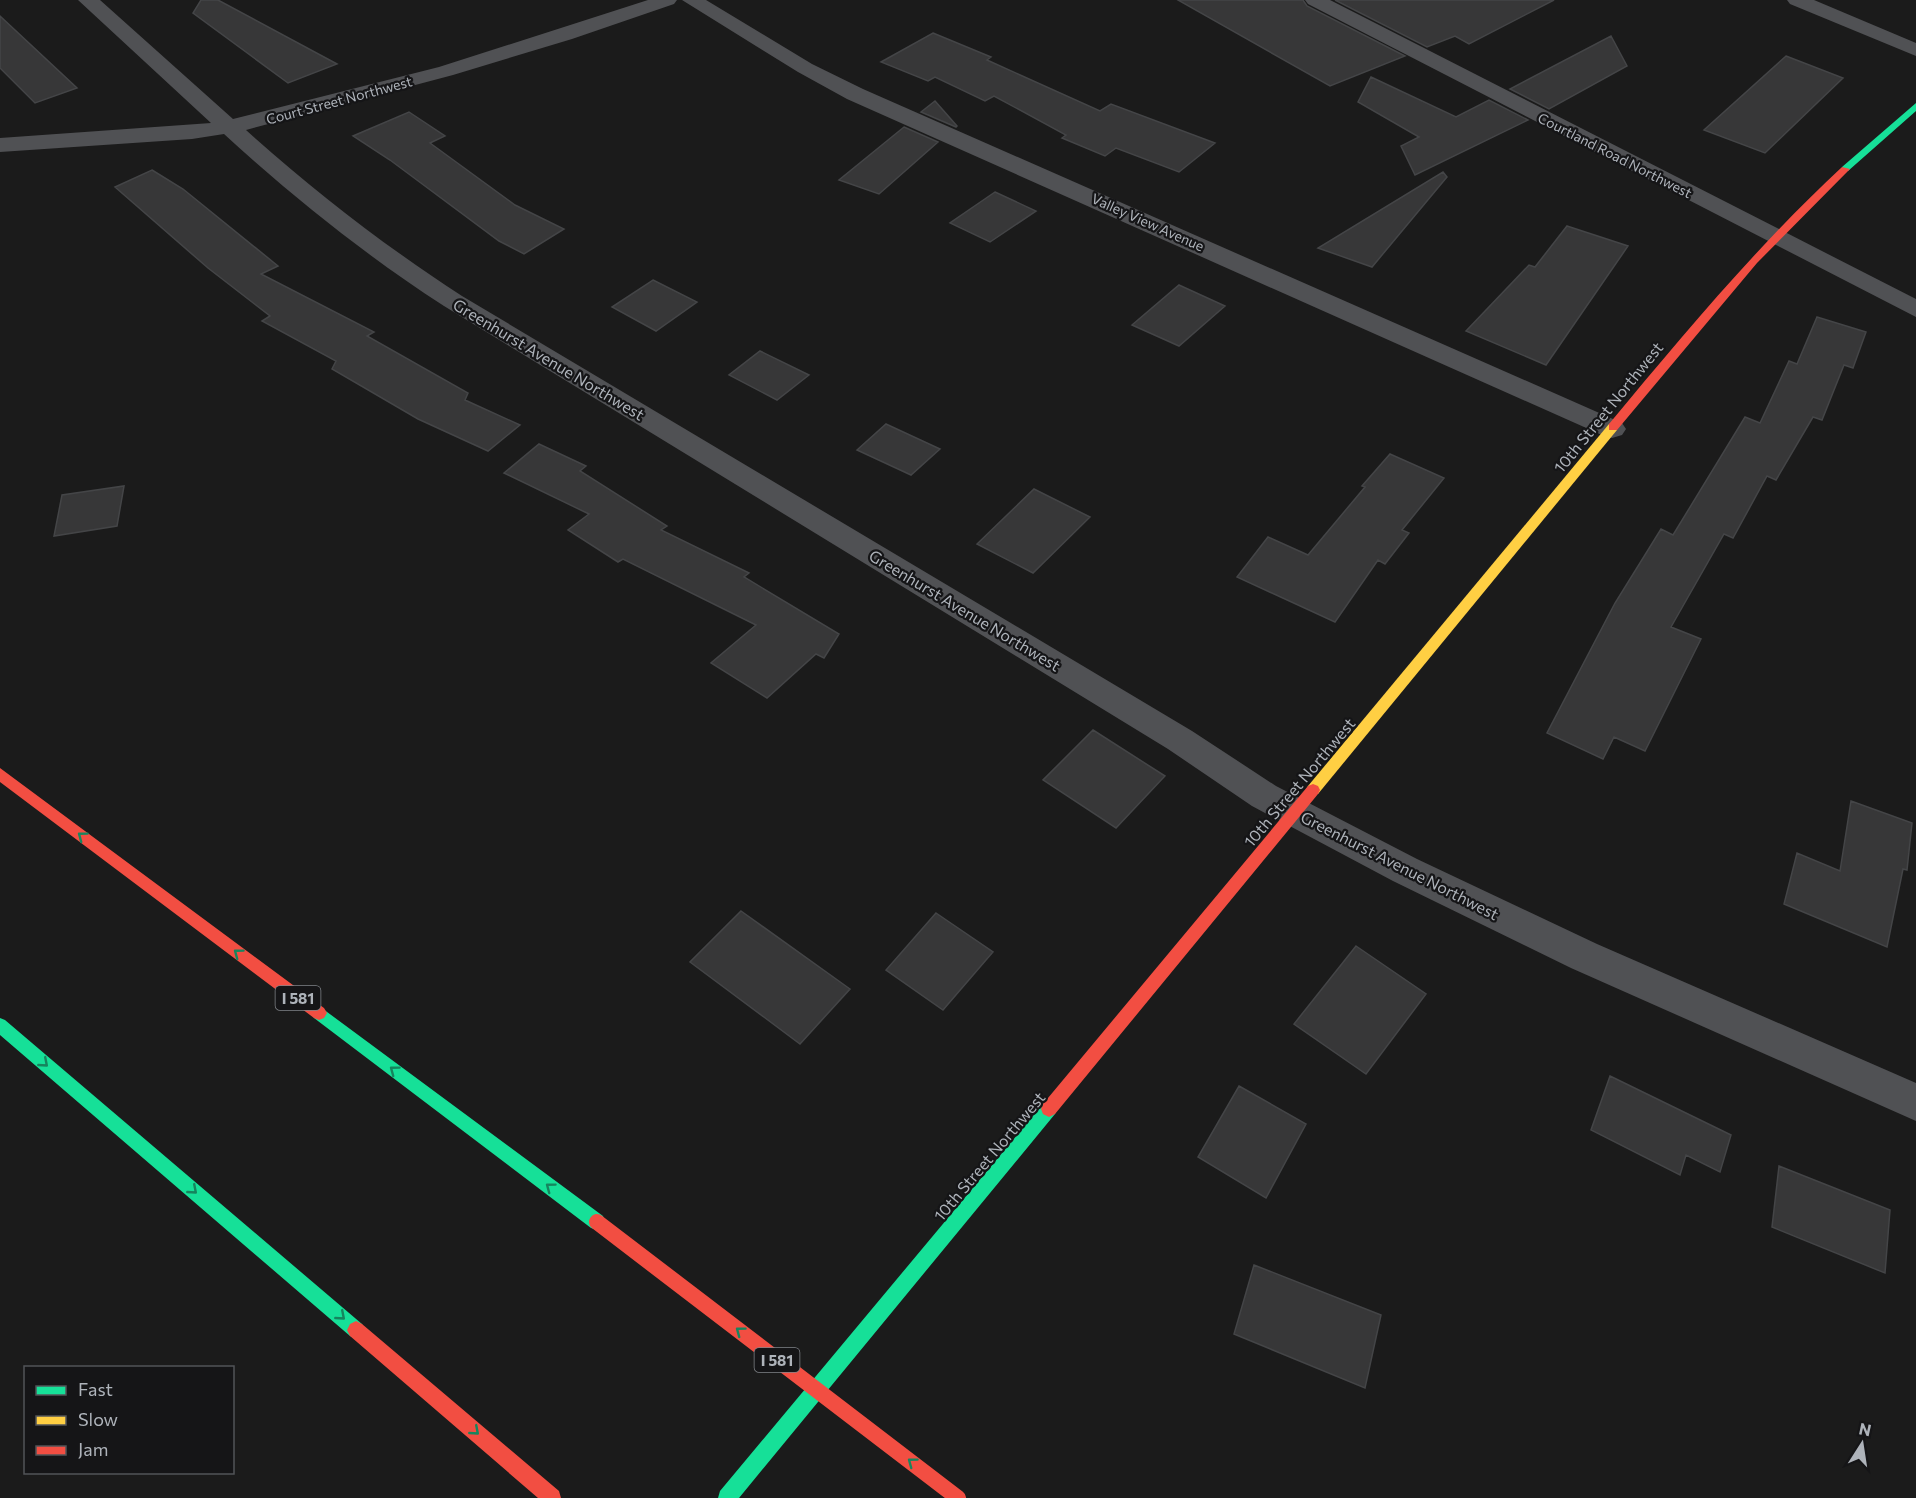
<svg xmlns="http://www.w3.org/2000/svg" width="1916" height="1498" viewBox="0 0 1916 1498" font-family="Commissioner,sans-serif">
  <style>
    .building { fill: #373738; stroke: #444547; stroke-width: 1.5 }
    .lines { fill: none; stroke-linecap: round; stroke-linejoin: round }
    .street { fill: #505154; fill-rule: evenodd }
    .fast { fill: #16e098; fill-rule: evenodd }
    .slow { fill: #ffcf43; fill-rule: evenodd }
    .jam { fill: #f24e42; fill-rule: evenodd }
    .jam-bridge { stroke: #f24e42; stroke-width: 16 }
    .oneway { stroke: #16855e }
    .labels { text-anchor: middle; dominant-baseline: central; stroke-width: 4.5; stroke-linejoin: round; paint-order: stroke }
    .far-street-label { font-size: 14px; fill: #aeb3ba; stroke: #151517 }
    .shield { fill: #151517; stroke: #808489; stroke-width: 1.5 }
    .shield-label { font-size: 15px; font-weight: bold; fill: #aeb3ba }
    .street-label { font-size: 16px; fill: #aeb3ba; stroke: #151517 }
  </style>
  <rect width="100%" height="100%" fill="#1b1b1b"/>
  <path class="building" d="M 201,0 L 218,0 L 337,64 L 288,83 L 193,13 Z
    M 1178,0 L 1303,0 L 1307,6 L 1405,56 L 1330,86 Z
    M 1335,0 L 1554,0 L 1469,44 L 1455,36 L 1427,47 Z
    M 0,16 L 77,88 L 35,103 L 0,68 Z
    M 933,33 L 991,57 L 987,60 L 1100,111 L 1111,104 L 1215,143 L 1179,172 L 1116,148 L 1105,156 L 1062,138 L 1066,135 L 994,96 L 985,101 L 935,77 L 928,81 L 881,62 Z
    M 1611,36 L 1627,66 L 1549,109 L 1510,89 Z
    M 1786,56 L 1843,78 L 1765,153 L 1704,130 Z
    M 1371,77 L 1456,117 L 1489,100 L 1528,120 L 1415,175 L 1401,146 L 1419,137 L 1358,102 Z
    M 935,101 L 957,126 L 956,127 L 921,112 Z
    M 409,112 L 445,136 L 430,143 L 515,205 L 564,229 L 524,254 L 499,241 L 390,160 L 353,136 Z
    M 904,127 L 938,142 L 879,194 L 839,180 Z
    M 152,170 L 183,189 L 278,266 L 261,274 L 374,332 L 367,336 L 468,393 L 465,400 L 520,425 L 488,451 L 418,419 L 332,369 L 336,361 L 262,321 L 270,316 L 208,268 L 115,187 Z
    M 1443,172 L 1447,177 L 1372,267 L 1318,248 Z
    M 995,192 L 1036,211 L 990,242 L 950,223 Z
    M 1567,226 L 1628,246 L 1546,365 L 1466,331 L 1529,265 L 1535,267 Z
    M 653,280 L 697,302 L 656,331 L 612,307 Z
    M 1179,285 L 1225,306 L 1179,346 L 1132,325 Z
    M 1817,317 L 1866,332 L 1853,368 L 1844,365 L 1822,420 L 1813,417 L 1776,480 L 1767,476 L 1733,538 L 1724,534 L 1671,627 L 1701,639 L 1645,751 L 1614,737 L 1603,759 L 1547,733 L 1615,603 L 1661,529 L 1673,535 L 1745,417 L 1760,423 L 1789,361 L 1797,364 Z
    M 760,351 L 809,375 L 777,400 L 729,375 Z
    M 886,424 L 940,449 L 911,475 L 857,450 Z
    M 539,444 L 586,466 L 580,471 L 667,526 L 661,530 L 749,573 L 744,577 L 839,634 L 824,658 L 816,654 L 767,698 L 711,663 L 756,625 L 623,559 L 618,562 L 568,530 L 589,514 L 504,473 Z
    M 1390,454 L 1444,478 L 1402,530 L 1409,533 L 1385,564 L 1378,560 L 1335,622 L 1237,577 L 1268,537 L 1308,555 L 1365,487 L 1362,486 Z
    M 124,486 L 117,526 L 54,536 L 62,495 Z
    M 1034,489 L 1090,517 L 1033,573 L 977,544 Z
    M 1093,730 L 1165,776 L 1116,828 L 1043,780 Z
    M 1851,801 L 1912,823 L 1907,870 L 1903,869 L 1887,947 L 1784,904 L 1797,853 L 1840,871 Z
    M 741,911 L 850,989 L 800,1044 L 690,962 Z
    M 936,913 L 993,952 L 943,1010 L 886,970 Z
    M 1356,946 L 1426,994 L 1366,1074 L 1294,1024 Z
    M 1610,1076 L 1731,1135 L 1720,1172 L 1686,1155 L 1680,1175 L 1591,1130 Z
    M 1239,1086 L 1306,1124 L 1266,1198 L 1198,1157 Z
    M 1779,1166 L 1890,1210 L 1885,1273 L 1772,1227 Z
    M 1254,1265 L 1381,1315 L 1365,1388 L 1234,1334 Z"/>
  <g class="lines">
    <path class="street" d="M 78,0 L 100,0 L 233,119 L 439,67 L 648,0 L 677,0 L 674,4 L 572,39 L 453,75 L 246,130 C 314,191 385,246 462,296 L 1192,731 L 1276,786 L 1417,859 L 1597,944 L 1916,1083 L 1916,1121 L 1571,968 L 1393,881 L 1252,806 L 1168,749 L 444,306 C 365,255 293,197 224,134 L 192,139 L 0,152 L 0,138 L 211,123 Z
      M 682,0 L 706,0 L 812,64 L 863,89 L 1622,423 L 1626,429 L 1622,435 L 1612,438 L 1602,435 L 847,99 L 798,72 Z
      M 1305,0 L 1330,0 L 1916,299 L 1916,317 L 1308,4 Z
      M 1787,0 L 1814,0 L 1916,43 L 1916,56 L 1790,4 Z"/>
    <path class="fast" d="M 1916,103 L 1916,111 L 1848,171 L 1842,171 L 1842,167 Z
      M 319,1006 L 603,1216 L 605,1222 L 603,1228 L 597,1230 L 591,1228 L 314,1018 L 311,1013 L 314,1008 Z
      M 0,1018 L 5,1020 L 362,1324 L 365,1330 L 362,1336 L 356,1339 L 350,1336 L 0,1035 Z
      M 1049,1101 L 1055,1104 L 1057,1109 L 1055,1114 L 739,1498 L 718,1498 L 720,1491 L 1043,1104 Z"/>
    <path class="slow" d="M 1613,423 L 1617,424 L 1617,430 L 1318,794 L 1308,794 L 1306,790 L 1308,786 L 1609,424 Z"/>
    <path class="jam" d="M 1842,167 L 1850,169 L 1757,263 L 1617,430 L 1609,430 L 1609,424 C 1683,335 1757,246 1842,167 Z
      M 0,768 L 324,1008 L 327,1013 L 324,1018 L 319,1020 L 314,1018 L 0,782 Z
      M 1313,784 L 1318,786 L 1320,790 L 1318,794 L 1055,1114 L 1049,1117 L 1043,1114 L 1041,1109 L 1043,1104 L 1308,786 Z
      M 356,1321 L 362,1324 L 559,1491 L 561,1498 L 538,1498 L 350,1336 L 347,1330 L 350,1324 Z"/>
    <path class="jam-bridge" d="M 597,1222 L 958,1498"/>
  </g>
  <defs><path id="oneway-chevron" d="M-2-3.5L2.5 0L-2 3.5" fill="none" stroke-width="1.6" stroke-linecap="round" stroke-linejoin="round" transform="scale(1.5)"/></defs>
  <g class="oneway">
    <use href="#oneway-chevron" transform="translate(82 836) rotate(-143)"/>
    <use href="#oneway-chevron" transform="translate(238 953) rotate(-143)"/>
    <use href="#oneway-chevron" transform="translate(44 1063) rotate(41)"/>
    <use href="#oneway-chevron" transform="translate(394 1070) rotate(-143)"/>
    <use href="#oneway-chevron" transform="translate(550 1187) rotate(-143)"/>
    <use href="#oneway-chevron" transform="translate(193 1190) rotate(41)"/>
    <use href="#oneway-chevron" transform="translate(341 1316) rotate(41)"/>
    <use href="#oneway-chevron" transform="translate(740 1331) rotate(-143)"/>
    <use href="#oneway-chevron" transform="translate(475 1431) rotate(41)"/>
    <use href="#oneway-chevron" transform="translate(912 1462) rotate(-143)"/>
  </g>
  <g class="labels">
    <g class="far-street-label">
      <text transform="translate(339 100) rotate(-15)">Court Street Northwest</text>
      <text transform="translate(1615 155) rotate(27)">Courtland Road Northwest</text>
      <text transform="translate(1148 222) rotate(24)">Valley View Avenue</text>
    </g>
    <g class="shield">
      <rect x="275.5" y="986" width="45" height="24" rx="4.5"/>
      <rect x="754.5" y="1348" width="45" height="24" rx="4.5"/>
    </g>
    <g class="shield-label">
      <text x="298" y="998">I 581</text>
      <text x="777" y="1360">I 581</text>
    </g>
    <g class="street-label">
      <text transform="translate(549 359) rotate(31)">Greenhurst Avenue Northwest</text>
      <text transform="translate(1608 407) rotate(-51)">10th Street Northwest</text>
      <text transform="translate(965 610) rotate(31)">Greenhurst Avenue Northwest</text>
      <text transform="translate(1299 782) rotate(-50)">10th Street Northwest</text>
      <text transform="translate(1400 865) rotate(27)">Greenhurst Avenue Northwest</text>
      <text transform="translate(989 1156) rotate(-50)">10th Street Northwest</text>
    </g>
  </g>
  <rect x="24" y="1366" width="210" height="108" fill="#151517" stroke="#525458" stroke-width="1.5"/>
  <rect x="36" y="1386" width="30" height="9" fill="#16e098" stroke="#525458" stroke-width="1.5"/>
  <text x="78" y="1396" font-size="18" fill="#aeb3ba">Fast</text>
  <rect x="36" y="1416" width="30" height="9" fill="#ffcf43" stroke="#525458" stroke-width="1.5"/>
  <text x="78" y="1426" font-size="18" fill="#aeb3ba">Slow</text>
  <rect x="36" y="1446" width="30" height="9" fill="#f24e42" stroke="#525458" stroke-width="1.5"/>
  <text x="78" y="1456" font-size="18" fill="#aeb3ba">Jam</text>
  <g transform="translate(1862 1444) rotate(12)" stroke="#151517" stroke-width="4.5" paint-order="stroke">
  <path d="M0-4.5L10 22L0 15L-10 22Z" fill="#aeb3ba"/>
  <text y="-9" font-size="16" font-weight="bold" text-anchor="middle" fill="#aeb3ba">N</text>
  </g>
</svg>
